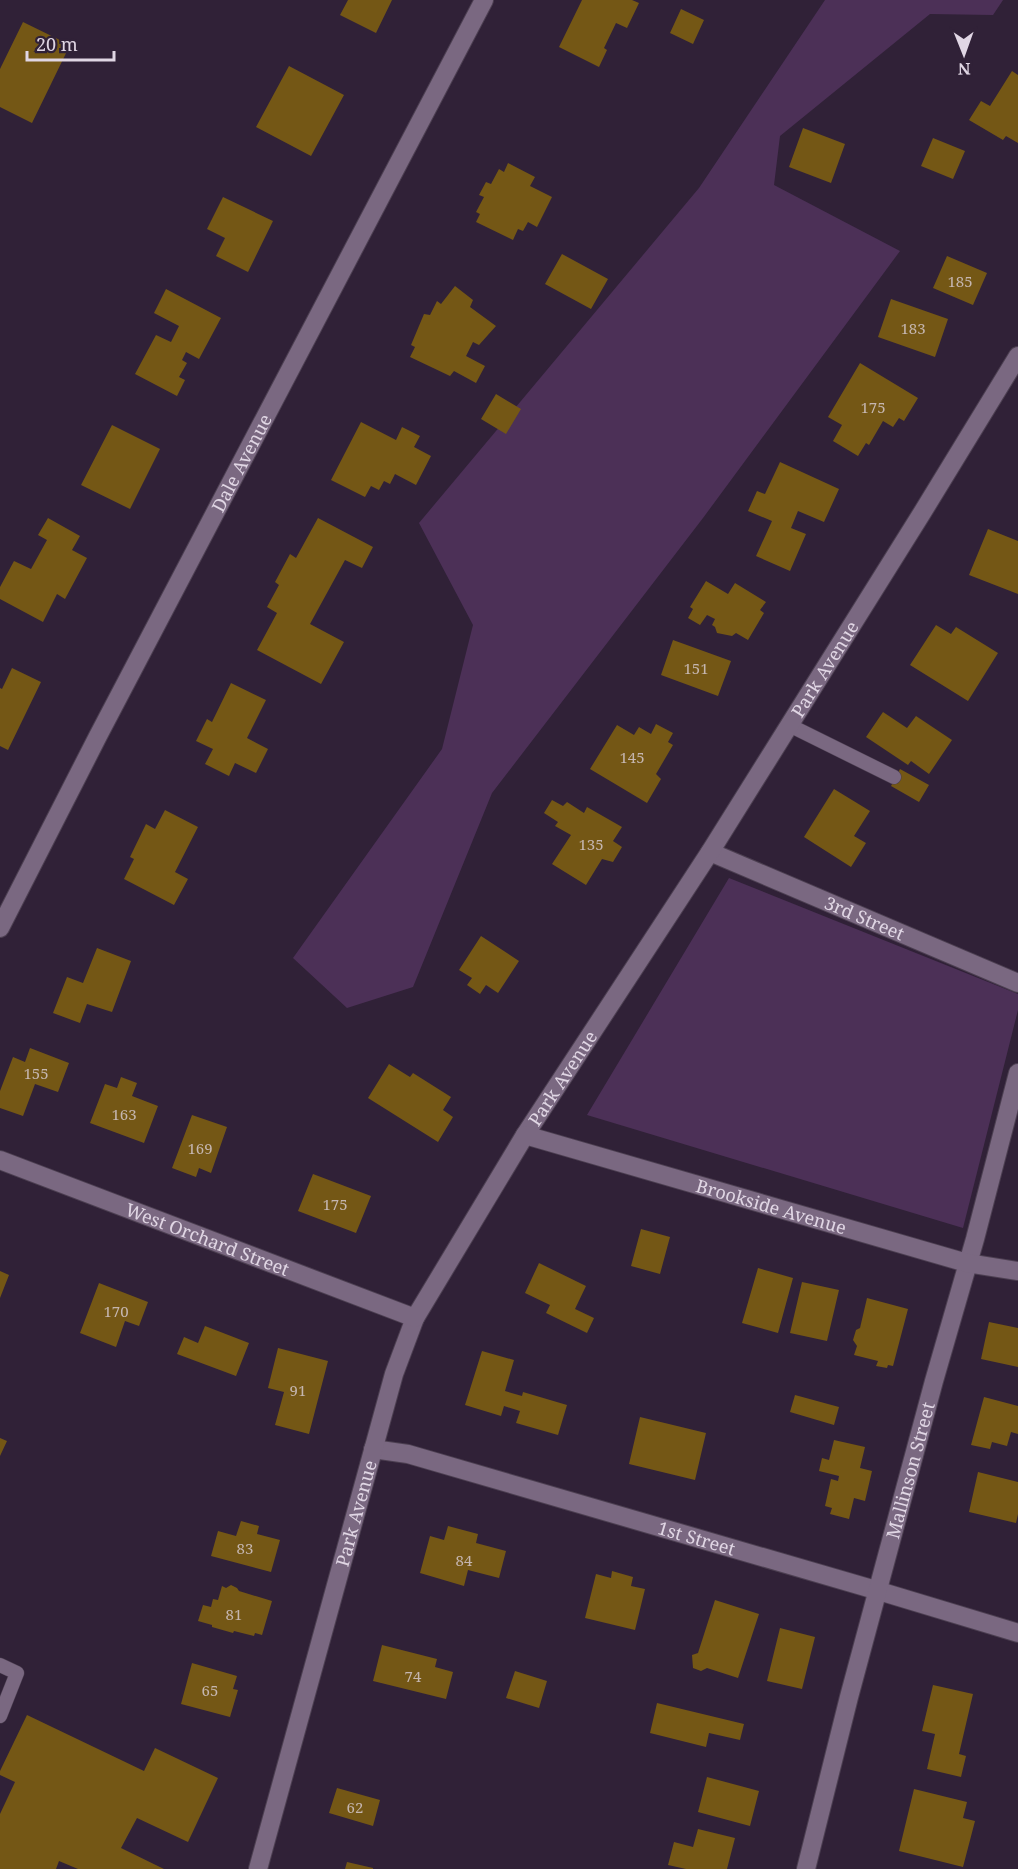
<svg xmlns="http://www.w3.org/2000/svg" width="1018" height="1869" viewBox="0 0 1018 1869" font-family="'Noto Serif',serif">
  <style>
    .green { fill: #4c3057 }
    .building { fill: #745715 }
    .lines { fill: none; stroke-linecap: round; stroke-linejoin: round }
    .service-casing { stroke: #4c3f51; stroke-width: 15 }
    .minor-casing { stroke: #4c3f51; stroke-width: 20 }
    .secondary-casing { stroke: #4c3f51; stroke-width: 20 }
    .service { stroke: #7a6881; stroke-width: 14 }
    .minor { stroke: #7a6881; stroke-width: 18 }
    .secondary { stroke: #7a6881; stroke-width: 18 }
    .labels { text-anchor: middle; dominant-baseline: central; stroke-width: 5; stroke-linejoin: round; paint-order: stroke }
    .number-label { font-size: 15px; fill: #c5b6b0 }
    .street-label { font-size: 18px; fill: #e0d6e4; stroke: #302137 }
  </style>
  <rect width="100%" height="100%" fill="#302137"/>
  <path class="green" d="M 825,0 L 1003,0 L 993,15 L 930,14 L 780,136 L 774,185 L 900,251 L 703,518 L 492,793 L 413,987 L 347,1008 L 293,958 L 442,749 L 473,625 L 419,523 L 699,188 Z
    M 729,878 L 1018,994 L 1018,1010 L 963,1228 L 587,1115 Z"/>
  <path class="building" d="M 348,0 L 392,0 L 376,33 L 340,15 Z
    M 582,0 L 632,0 L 639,3 L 627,28 L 616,23 L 604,48 L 607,50 L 599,67 L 559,47 Z
    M 681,9 L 704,20 L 693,44 L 670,33 Z
    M 23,22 L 70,45 L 32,123 L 0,107 L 0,69 Z
    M 289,66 L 344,95 L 311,156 L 256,127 Z
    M 1012,71 L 1018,75 L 1018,143 L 1006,136 L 1003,140 L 969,120 L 981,101 L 990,106 Z
    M 803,128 L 845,144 L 831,183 L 789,167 Z
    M 933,138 L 965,151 L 953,179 L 921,166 Z
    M 508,163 L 535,177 L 530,186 L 552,197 L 537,227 L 528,222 L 523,231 L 518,229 L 513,240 L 476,222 L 480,214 L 476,212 L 484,197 L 479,195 L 486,182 L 491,184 L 499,169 L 504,172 Z
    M 223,197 L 273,221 L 248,272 L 216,256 L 225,238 L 207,229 Z
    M 562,254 L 608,279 L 591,309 L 545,284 Z
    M 947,256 L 987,273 L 973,305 L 933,288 Z
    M 455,286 L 473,300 L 470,307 L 496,326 L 479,345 L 473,342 L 466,356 L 485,366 L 476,383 L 454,371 L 450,376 L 410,357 L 415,347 L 411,345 L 424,314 L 430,315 L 437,301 L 441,304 Z
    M 166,289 L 221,318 L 199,359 L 186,352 L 182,360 L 187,363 L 179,377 L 185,380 L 177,396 L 135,374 L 156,335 L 171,342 L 179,326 L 154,313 Z
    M 891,299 L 948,319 L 935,357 L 878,337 Z
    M 860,363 L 918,398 L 904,421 L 899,418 L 893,427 L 883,421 L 869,445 L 866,443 L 858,456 L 833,441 L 842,425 L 828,417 Z
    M 496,394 L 521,409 L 506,434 L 481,419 Z
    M 361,422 L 396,440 L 402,427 L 420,436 L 414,447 L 431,456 L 416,485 L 395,474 L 390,484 L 384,481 L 379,490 L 371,486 L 365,497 L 331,480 Z
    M 112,425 L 160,449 L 130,509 L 81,485 Z
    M 780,462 L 839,489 L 824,522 L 798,511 L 791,528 L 806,534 L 790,571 L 756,556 L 772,521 L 748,511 L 757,491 L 765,494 Z
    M 48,518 L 80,536 L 72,550 L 87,558 L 65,599 L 57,594 L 43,622 L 0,599 L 0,587 L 14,561 L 31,569 L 47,540 L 38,535 Z
    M 318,518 L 373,547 L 362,568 L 345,560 L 310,624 L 344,642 L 321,684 L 257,650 L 277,613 L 267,607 L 279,585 L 275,582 L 290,554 L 296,558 Z
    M 988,529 L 1018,541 L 1018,594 L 969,575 Z
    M 706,581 L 728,594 L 735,583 L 766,602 L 760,610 L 764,613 L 748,640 L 736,633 L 732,636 L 717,633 L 715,627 L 712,625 L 715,619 L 707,615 L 700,625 L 688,618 L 693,609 L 690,607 Z
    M 936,625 L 951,634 L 956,627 L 998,653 L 968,701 L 910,665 Z
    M 673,640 L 731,661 L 718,696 L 661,675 Z
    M 12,668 L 41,682 L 8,750 L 0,746 L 0,688 L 2,689 Z
    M 231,683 L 266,700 L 247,738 L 268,749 L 256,773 L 235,763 L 229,776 L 205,764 L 213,749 L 196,741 L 207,719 L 212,722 Z
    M 883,712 L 907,728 L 916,716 L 952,740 L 929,774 L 911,761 L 908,765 L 866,737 Z
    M 656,724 L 673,733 L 668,742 L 673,745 L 656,774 L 661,779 L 647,803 L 590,769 L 617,725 L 634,735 L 639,727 L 651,734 Z
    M 900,769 L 929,785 L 919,802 L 891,786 Z
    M 834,789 L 870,811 L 854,836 L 866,843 L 851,867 L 804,837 Z
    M 552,800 L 563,806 L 567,802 L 584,813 L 587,807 L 622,827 L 613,841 L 622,847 L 613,862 L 602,859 L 586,885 L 552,864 L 571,835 L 555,826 L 558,822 L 544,813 Z
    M 165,810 L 198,827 L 175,872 L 188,879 L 174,905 L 124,879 L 134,859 L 130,857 L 146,824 L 155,829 Z
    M 481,936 L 519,961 L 498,993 L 486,985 L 480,994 L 467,985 L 472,978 L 459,970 Z
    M 97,948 L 131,961 L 112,1012 L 87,1004 L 80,1023 L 53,1013 L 67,977 L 83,983 Z
    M 30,1048 L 69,1063 L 58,1092 L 35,1084 L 23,1116 L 0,1108 L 0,1091 L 13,1057 L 25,1062 Z
    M 389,1064 L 410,1077 L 413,1073 L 451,1097 L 443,1110 L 453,1117 L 438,1142 L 368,1098 Z
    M 121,1077 L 137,1083 L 132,1096 L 158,1106 L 144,1143 L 90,1123 L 105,1084 L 117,1088 Z
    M 192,1115 L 227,1127 L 211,1173 L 199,1168 L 196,1177 L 172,1168 Z
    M 313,1174 L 371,1196 L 356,1233 L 298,1211 Z
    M 641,1229 L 670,1237 L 660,1274 L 631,1266 Z
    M 539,1263 L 586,1286 L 575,1309 L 594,1318 L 587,1333 L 546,1313 L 550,1305 L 525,1293 Z
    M 758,1268 L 793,1278 L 778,1333 L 742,1323 Z
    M 0,1271 L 9,1275 L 0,1298 Z
    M 802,1282 L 839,1290 L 827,1341 L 790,1333 Z
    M 99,1283 L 148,1302 L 139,1326 L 125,1321 L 116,1347 L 80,1333 Z
    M 867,1298 L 908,1309 L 893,1366 L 888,1365 L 887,1368 L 876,1366 L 878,1361 L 854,1355 L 857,1346 L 853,1340 L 856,1330 L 860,1328 Z
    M 989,1322 L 1018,1328 L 1018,1367 L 981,1359 Z
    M 205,1326 L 249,1343 L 236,1376 L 177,1354 L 184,1337 L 198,1343 Z
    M 278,1348 L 328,1361 L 309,1434 L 275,1425 L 284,1392 L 268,1388 Z
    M 482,1351 L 514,1360 L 505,1391 L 522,1396 L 523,1392 L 567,1405 L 558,1435 L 516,1423 L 520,1411 L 504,1406 L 501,1416 L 465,1405 Z
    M 795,1395 L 839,1407 L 834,1425 L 790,1412 Z
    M 984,1397 L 1018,1406 L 1018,1434 L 1011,1432 L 1007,1446 L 992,1442 L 990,1449 L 971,1445 Z
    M 640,1417 L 706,1433 L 695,1480 L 629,1464 Z
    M 0,1438 L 7,1441 L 0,1456 Z
    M 834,1440 L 865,1447 L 860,1468 L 872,1471 L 865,1501 L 854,1498 L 849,1519 L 830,1514 L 832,1508 L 825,1506 L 831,1479 L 838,1481 L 839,1476 L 819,1471 L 822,1458 L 829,1460 Z
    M 978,1472 L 1018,1482 L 1018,1514 L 1016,1523 L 969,1512 Z
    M 241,1521 L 259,1526 L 257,1534 L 280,1540 L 271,1572 L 211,1556 L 218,1531 L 236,1536 Z
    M 448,1526 L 478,1534 L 476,1543 L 506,1551 L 499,1578 L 468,1570 L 464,1586 L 420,1573 L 430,1536 L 444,1540 Z
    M 612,1571 L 633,1577 L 631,1586 L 645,1589 L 635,1630 L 585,1618 L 596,1574 L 611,1578 Z
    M 231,1585 L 237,1588 L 239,1591 L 272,1601 L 262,1635 L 255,1633 L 254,1636 L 234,1631 L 233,1633 L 212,1627 L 212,1625 L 198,1621 L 203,1605 L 211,1607 L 213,1599 L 218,1600 L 222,1586 L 226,1588 Z
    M 715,1600 L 759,1614 L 738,1678 L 707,1668 L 701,1671 L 693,1668 L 692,1655 L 698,1653 Z
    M 780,1628 L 815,1637 L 802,1689 L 767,1681 Z
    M 382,1645 L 437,1659 L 435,1667 L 453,1672 L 446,1699 L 373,1681 Z
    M 192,1663 L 237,1676 L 233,1689 L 238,1690 L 230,1717 L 181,1704 Z
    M 515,1671 L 547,1681 L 539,1708 L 506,1698 Z
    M 933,1685 L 973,1694 L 959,1754 L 966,1756 L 961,1777 L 927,1769 L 935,1734 L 922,1731 Z
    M 657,1703 L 744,1724 L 740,1740 L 709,1733 L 706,1747 L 650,1733 Z
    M 27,1715 L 144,1771 L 155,1748 L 218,1778 L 188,1842 L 137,1818 L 121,1848 L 164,1869 L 78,1869 L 59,1861 L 56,1869 L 0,1869 L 0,1814 L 15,1782 L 0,1775 L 0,1771 Z
    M 707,1777 L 759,1791 L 750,1826 L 698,1812 Z
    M 337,1788 L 380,1800 L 373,1826 L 329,1813 Z
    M 914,1789 L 967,1802 L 963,1818 L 975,1821 L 963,1867 L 899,1851 Z
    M 698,1829 L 735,1838 L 727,1869 L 686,1869 L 668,1865 L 674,1842 L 693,1847 Z
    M 347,1862 L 373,1868 L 373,1869 L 345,1869 Z"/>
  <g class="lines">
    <g class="service-casing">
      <path id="service" d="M 789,725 L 894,777
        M 0,1665 L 17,1673 L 0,1716"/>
    </g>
    <g class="minor-casing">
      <g id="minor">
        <path id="s1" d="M 710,852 L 1018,983"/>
        <path id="s2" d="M 0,928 L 98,736 L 484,0"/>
        <path id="s3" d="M 525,1135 L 710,852 L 922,513 L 1018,356"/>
        <path id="s4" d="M 373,1449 L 408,1454 L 879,1591 L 1018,1633"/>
        <path id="s5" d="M 258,1869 L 394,1374 L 415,1318"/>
        <path id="s6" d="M 806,1869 L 849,1697 L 934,1381 L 975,1239 L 1018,1073"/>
      </g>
    </g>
    <g class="secondary-casing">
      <g id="secondary">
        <path id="s7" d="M 0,1160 L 415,1318 L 525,1135 L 967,1263 L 1018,1271"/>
      </g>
    </g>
    <use href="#service" class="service"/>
    <use href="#minor" class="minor"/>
    <use href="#secondary" class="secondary"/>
  </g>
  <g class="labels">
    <g class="number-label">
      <text x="960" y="281">185</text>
      <text x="913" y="328">183</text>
      <text x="873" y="407">175</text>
      <text x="696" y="668">151</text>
      <text x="632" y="757">145</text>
      <text x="591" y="844">135</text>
      <text x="36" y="1073">155</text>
      <text x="124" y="1114">163</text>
      <text x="200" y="1148">169</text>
      <text x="335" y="1204">175</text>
      <text x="116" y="1311">170</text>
      <text x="298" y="1390">91</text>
      <text x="245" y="1548">83</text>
      <text x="464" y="1560">84</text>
      <text x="234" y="1614">81</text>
      <text x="413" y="1676">74</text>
      <text x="210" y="1690">65</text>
      <text x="355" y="1807">62</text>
    </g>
    <g class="street-label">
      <text stroke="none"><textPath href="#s2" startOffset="524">Dale Avenue</textPath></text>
      <text stroke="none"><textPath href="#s3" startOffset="554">Park Avenue</textPath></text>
      <text stroke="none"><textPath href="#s1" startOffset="168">3rd Street</textPath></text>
      <text stroke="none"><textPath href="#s3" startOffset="68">Park Avenue</textPath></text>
      <text stroke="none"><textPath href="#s7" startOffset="914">Brookside Avenue</textPath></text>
      <text stroke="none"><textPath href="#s7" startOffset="222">West Orchard Street</textPath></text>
      <text stroke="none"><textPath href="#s6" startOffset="412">Mallinson Street</textPath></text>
      <text stroke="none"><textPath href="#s5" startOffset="369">Park Avenue</textPath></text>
      <text stroke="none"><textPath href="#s4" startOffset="336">1st Street</textPath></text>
    </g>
  </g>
  <g transform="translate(964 54) rotate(179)" stroke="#302137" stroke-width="4.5" paint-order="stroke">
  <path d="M0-4.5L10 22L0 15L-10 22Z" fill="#e0d6e4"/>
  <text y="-9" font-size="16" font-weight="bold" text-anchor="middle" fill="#e0d6e4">N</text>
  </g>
  <path d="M27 51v9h87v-9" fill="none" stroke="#e0d6e4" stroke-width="3"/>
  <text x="36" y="51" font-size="18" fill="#e0d6e4" stroke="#302137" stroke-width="4.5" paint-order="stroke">20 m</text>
</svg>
